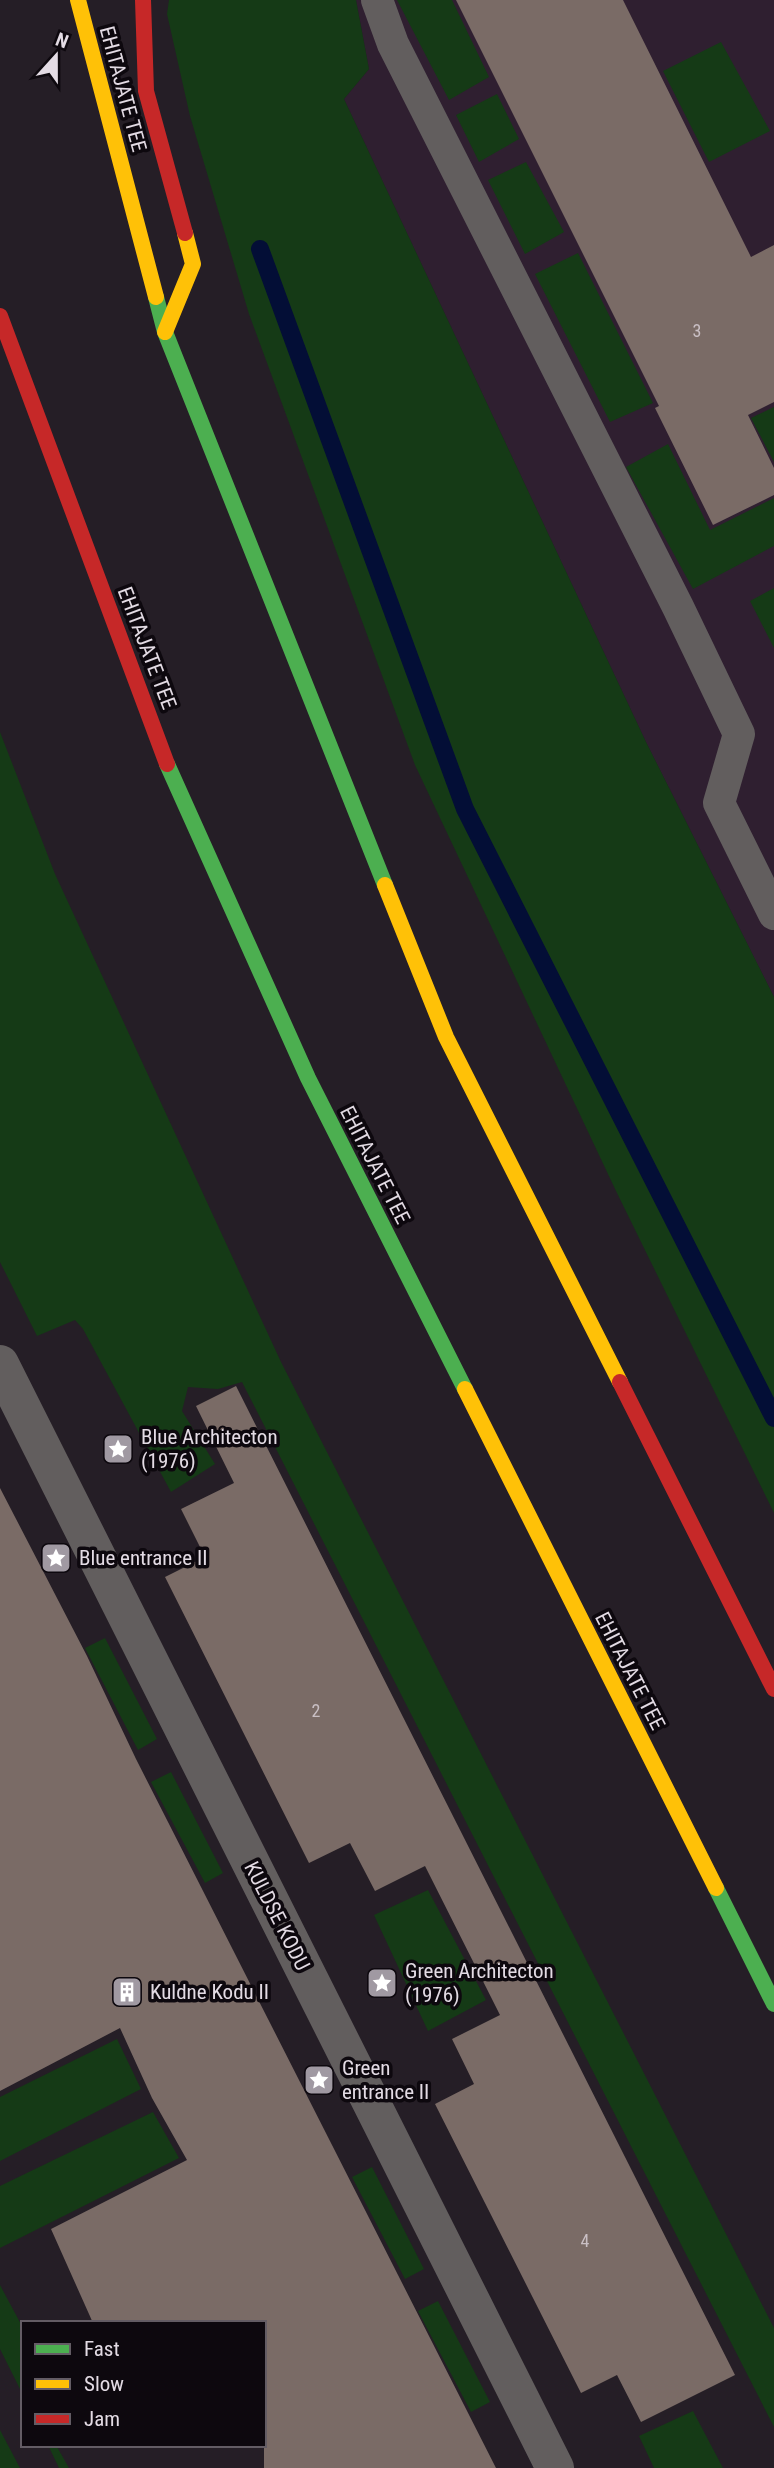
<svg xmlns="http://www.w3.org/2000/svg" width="774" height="2468" viewBox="0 0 774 2468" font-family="'Roboto Condensed',sans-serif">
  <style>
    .built { fill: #2f1f30 }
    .green { fill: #153a16 }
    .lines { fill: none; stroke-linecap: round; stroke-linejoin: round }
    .stream { stroke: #030e36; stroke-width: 18 }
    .building { fill: #7a6b66 }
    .lane { stroke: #625e5e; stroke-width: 32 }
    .street { stroke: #625e5e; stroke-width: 38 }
    .fast { stroke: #4caf50; stroke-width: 16 }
    .slow { stroke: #ffc107; stroke-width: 16 }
    .jam { stroke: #c62828; stroke-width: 16 }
    .labels { text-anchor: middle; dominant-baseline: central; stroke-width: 7; stroke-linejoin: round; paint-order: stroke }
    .number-label { font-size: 18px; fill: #c9bfc4 }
    .street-label { font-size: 21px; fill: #e3dbe4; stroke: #0d080e }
    .poi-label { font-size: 21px; fill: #e3dbe4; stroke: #0d080e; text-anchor: start }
  </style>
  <rect width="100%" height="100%" fill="#251e26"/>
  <path class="built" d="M 356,0 L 774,0 L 774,997 L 646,742 L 344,99 L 369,69 Z"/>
  <path class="green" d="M 169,0 L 356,0 L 369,69 L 344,99 L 646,742 L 774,997 L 774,1513 L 616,1191 L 415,765 L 249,314 L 190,116 L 167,14 Z
    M 397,0 L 452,0 L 489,77 L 449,100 Z
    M 721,42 L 770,131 L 709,162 L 663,71 Z
    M 497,94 L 519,139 L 479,162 L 456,115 Z
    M 526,162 L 564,232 L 525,254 L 488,180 Z
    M 578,253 L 653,403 L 610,422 L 535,274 Z
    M 774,407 L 774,462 L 751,418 Z
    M 668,444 L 710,530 L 774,498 L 774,546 L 693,589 L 626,467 Z
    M 774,588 L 774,648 L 750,601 Z
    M 0,732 L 55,874 L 281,1362 L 774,2328 L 774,2427 L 242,1382 L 218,1389 L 188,1387 L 182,1411 L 215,1464 L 171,1492 L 83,1329 L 75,1320 L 37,1336 L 0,1262 Z
    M 105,1638 L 157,1739 L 138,1750 L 85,1648 Z
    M 171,1772 L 223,1873 L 205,1883 L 151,1782 Z
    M 428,1890 L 486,2000 L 428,2031 L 374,1915 Z
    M 117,2039 L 141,2089 L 0,2161 L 0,2097 Z
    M 153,2112 L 179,2158 L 0,2248 L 0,2186 Z
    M 372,2167 L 424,2269 L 405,2279 L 352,2177 Z
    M 0,2285 L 23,2328 L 23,2395 L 0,2349 Z
    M 438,2301 L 490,2402 L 471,2412 L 418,2311 Z
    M 693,2411 L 723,2468 L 654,2468 L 639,2436 Z
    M 0,2430 L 20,2468 L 0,2468 Z
    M 48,2445 L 56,2445 L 69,2468 L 59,2468 Z"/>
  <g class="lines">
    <path class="stream" d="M 260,249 L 465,809 L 774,1418"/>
  </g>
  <path class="building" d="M 456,0 L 623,0 L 751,257 L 774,245 L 774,402 L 748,415 L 774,468 L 774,495 L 713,525 L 655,408 L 659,406 Z
    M 236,1386 L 735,2375 L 641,2422 L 617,2375 L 581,2393 L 435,2104 L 474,2084 L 452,2039 L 500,2015 L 425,1866 L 375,1891 L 350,1843 L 309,1863 L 165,1577 L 205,1557 L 181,1509 L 234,1483 L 196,1406 Z
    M 0,1488 L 87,1656 L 136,1759 L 496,2468 L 264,2468 L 264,2323 L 93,2323 L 51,2229 L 187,2160 L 152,2098 L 120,2028 L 0,2091 Z"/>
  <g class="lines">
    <path class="lane" d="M 377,0 L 393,44 L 678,607 L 739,734 L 719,803 L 774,914"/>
    <path class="street" d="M 0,1364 L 555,2468"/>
    <path class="fast" d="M 156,297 L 165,332 L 385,885
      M 167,764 L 308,1078 L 465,1389
      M 716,1888 L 774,2004"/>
    <path class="slow" d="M 78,0 L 156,297
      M 165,332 L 193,264 L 185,233
      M 385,885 L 446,1037 L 620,1382
      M 465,1389 L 716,1888"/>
    <path class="jam" d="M 143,0 L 146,91 L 185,233
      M 0,316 L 167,764
      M 620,1382 L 774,1689"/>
  </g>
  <defs>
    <g id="sight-square" transform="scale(1.575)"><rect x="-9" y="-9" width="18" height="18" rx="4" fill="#a099a2" stroke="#0d080e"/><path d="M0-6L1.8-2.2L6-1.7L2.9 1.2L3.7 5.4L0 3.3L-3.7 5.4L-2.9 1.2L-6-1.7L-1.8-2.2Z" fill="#fff"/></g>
    <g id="building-square" transform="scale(1.575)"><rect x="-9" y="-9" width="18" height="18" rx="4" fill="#a099a2" stroke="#0d080e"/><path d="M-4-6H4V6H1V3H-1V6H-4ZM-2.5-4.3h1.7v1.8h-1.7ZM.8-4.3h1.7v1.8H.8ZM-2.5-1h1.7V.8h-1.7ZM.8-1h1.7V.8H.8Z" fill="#fff"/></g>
  </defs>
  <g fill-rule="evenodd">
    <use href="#sight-square" x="118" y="1449"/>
    <use href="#sight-square" x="56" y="1558"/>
    <use href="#sight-square" x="382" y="1983"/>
    <use href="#building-square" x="127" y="1992"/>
    <use href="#sight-square" x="319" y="2080"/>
  </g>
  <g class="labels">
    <g class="number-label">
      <text x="697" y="330">3</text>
      <text x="316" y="1710">2</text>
      <text x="585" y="2240">4</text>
    </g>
    <g class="street-label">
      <text transform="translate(123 89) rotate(75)">EHITAJATE TEE</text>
      <text transform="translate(147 648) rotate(69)">EHITAJATE TEE</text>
      <text transform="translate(375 1165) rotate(63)">EHITAJATE TEE</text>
      <text transform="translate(630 1671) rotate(63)">EHITAJATE TEE</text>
      <text transform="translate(277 1916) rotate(63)">KULDSE KODU</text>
    </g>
    <g class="poi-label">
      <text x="141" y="1437">Blue Architecton<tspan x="141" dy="24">(1976)</tspan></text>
      <text x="79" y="1558">Blue entrance II</text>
      <text x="405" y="1971">Green Architecton<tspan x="405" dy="24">(1976)</tspan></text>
      <text x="150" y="1992">Kuldne Kodu II</text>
      <text x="342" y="2068">Green<tspan x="342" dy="24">entrance II</tspan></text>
    </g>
  </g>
  <rect x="21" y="2321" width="245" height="126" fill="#0d080e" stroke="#635c64" stroke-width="2"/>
  <rect x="35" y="2344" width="35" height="10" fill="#4caf50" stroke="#635c64" stroke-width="2"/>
  <text x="84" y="2356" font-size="21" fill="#e3dbe4">Fast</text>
  <rect x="35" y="2379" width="35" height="10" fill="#ffc107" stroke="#635c64" stroke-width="2"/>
  <text x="84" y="2391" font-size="21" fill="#e3dbe4">Slow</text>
  <rect x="35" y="2414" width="35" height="10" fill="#c62828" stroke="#635c64" stroke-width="2"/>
  <text x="84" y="2426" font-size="21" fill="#e3dbe4">Jam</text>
  <g transform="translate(56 56) rotate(21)" stroke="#0d080e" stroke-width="5" paint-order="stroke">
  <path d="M0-5L12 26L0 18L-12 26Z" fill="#e3dbe4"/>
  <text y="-10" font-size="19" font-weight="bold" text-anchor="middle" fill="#e3dbe4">N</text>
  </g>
</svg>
